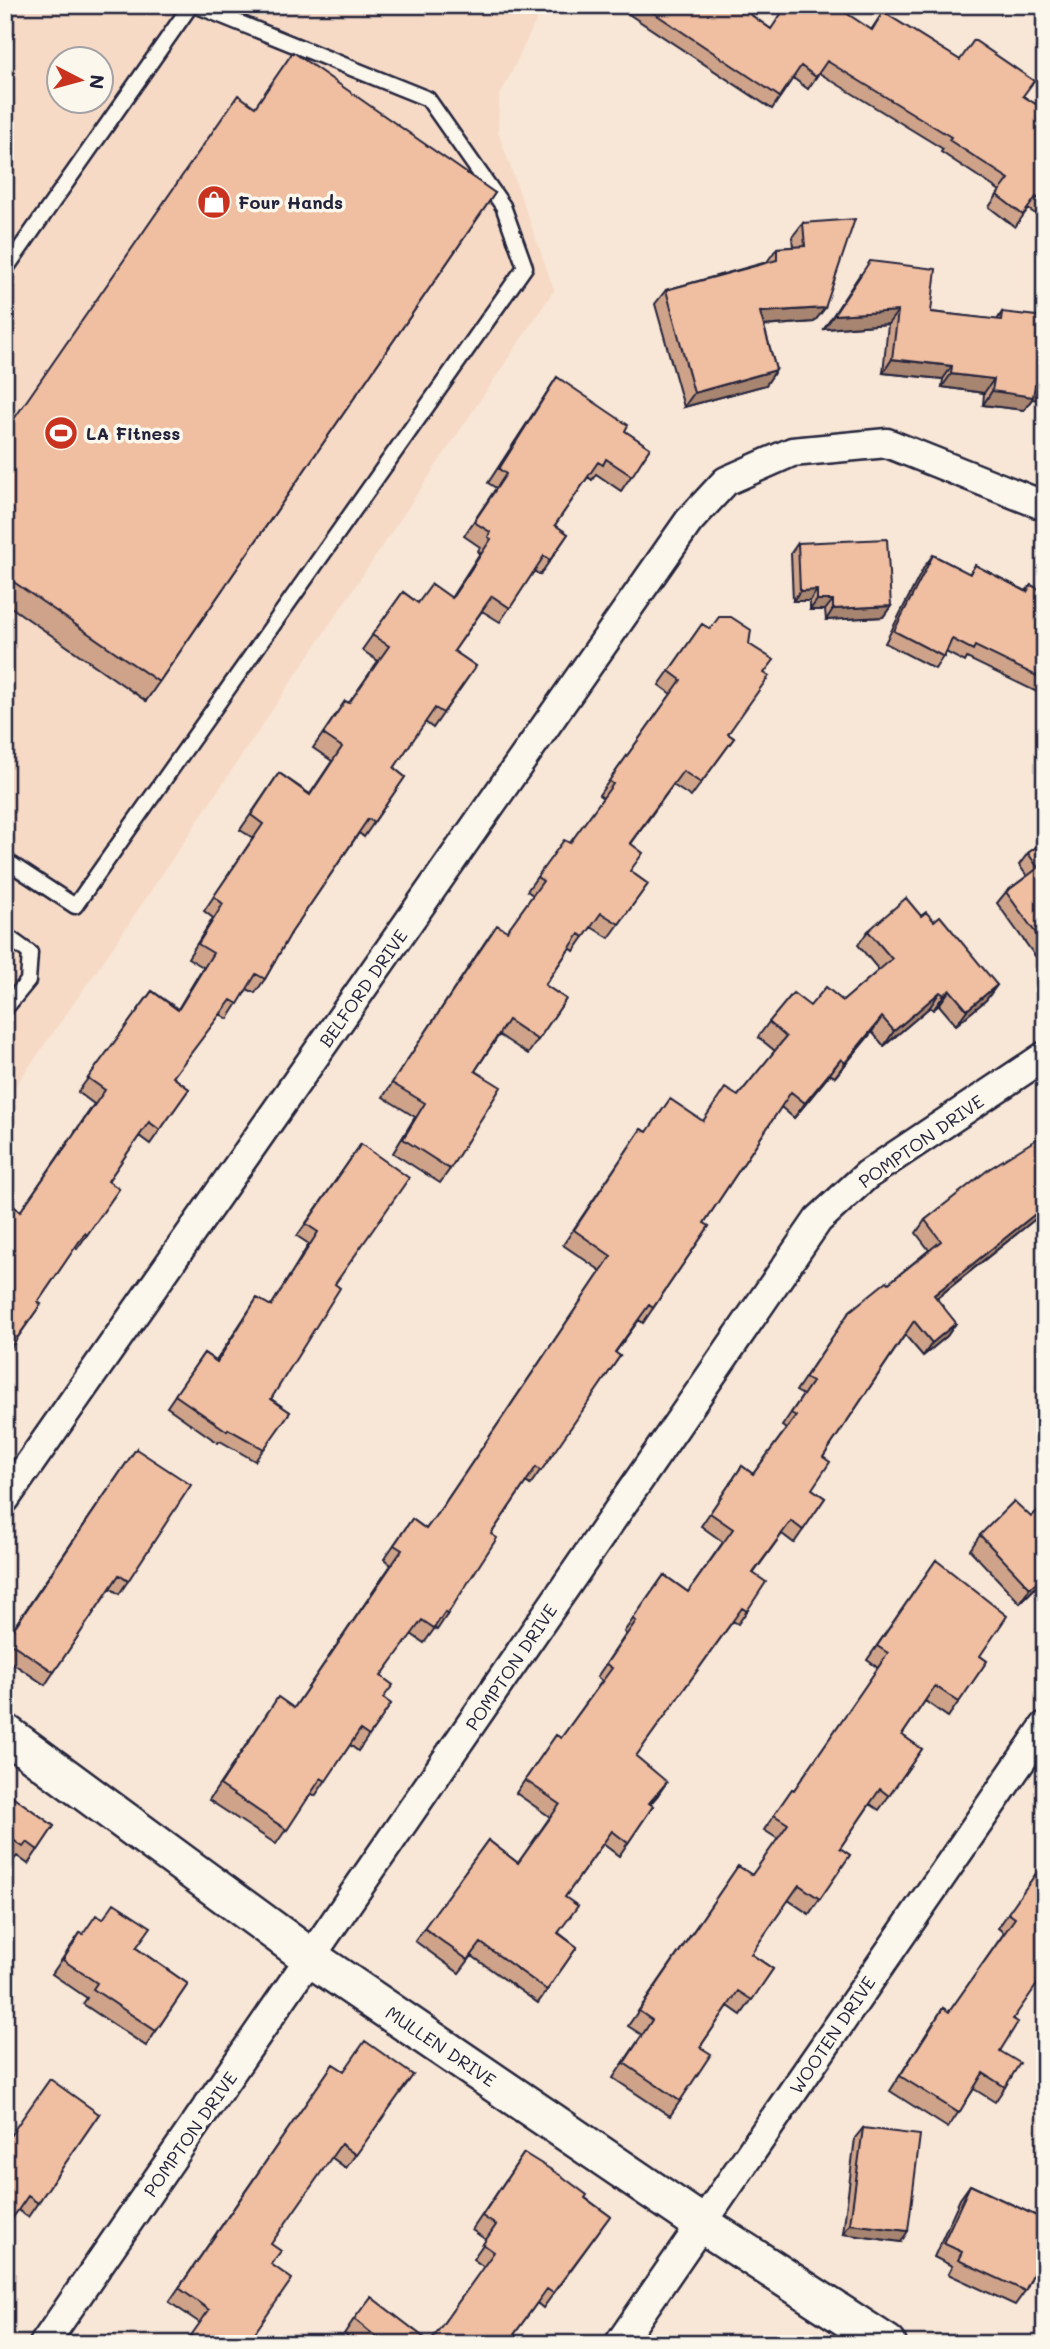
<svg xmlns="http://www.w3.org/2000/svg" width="1050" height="2349" viewBox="0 0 1050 2349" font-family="Mali,sans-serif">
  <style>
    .built { fill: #f6dac6; fill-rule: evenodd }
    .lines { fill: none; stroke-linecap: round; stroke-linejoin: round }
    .service-casing { stroke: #22223b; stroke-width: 19 }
    .minor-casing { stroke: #22223b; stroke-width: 33 }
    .tertiary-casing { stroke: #22223b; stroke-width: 42 }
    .service { stroke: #fbf7ec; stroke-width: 14 }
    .minor { stroke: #fbf7ec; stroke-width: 28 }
    .tertiary { stroke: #fbf7ec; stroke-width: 37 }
    .wall { fill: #cea38a; stroke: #22223b; stroke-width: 2 }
    .shaded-wall { fill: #a88571; stroke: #22223b; stroke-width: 2 }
    .building { fill: #f0bea1; stroke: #22223b; stroke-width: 2 }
    .labels { text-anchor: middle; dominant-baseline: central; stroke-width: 7; stroke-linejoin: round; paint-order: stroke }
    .poi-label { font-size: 18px; font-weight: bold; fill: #22223b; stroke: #fbf7ec; text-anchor: start }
    .street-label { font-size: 18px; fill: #22223b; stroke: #fbf7ec }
  </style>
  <rect width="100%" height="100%" fill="#f8e6d6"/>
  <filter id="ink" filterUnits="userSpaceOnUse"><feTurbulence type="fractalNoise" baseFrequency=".0143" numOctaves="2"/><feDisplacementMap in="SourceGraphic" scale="14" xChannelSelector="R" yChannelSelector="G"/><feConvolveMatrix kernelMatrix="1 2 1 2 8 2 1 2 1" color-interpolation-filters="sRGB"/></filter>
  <g filter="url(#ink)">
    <path class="built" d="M 5,5 L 514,5 L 538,16 L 499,98 L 498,132 L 554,290 L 109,953 L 5,1101 ZM 60,60 L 102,60 L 102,102 L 60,102 Z"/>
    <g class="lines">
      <g class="service-casing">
        <path id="service" d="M 5,270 L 191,5
          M 5,860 L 75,906 L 525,267 L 503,206 L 428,99 L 195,5
          M 5,935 L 30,953 L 28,981 L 5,1009"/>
      </g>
      <g class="minor-casing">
        <path id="minor" d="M 5,1499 L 689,521 L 726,481 L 792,452 L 887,443 L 1045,506
          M 44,2344 L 818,1220 L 867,1175 L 1045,1056
          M 619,2344 L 1045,1726"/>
      </g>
      <g class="tertiary-casing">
        <path id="tertiary" d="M 5,1733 L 311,1958 L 702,2224 L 887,2344"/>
      </g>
      <use href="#service" class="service"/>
      <use href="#minor" class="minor"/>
      <use href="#tertiary" class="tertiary"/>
    </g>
    <path class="wall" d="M 615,5 L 737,5 L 771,29 L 871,30 L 883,12 L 960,60 L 1023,96 L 1045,110 L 1045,220 L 1028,209 L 1015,227 L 989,207 L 1000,191 L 941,152 L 943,149 L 819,73 L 808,89 L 793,78 L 772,109 Z
      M 255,107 L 495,193 L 146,701 L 5,603 L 5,432 Z
      M 803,223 L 825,308 L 814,322 L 764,326 L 776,370 L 766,385 L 684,407 L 655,304 L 666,290 L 767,262 L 777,248 L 793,247 L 792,237 Z
      M 860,274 L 931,312 L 997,320 L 1002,312 L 1032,399 L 1024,410 L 983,405 L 984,393 L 942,387 L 943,379 L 883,373 L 888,324 L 824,329 Z
      M 557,377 L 625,431 L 650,448 L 621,491 L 596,474 L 592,480 L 588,477 L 555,525 L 568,534 L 540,575 L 534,571 L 500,622 L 482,611 L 454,651 L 476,666 L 433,728 L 425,722 L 394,768 L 405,777 L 364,837 L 359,833 L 291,933 L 265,979 L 255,993 L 247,989 L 228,1019 L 220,1014 L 173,1077 L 189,1089 L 150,1144 L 139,1136 L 108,1181 L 119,1189 L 77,1249 L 75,1247 L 38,1302 L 41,1304 L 7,1353 L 5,1352 L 5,1198 L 20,1212 L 94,1104 L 78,1092 L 152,991 L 178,1009 L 203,967 L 188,958 L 213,918 L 204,911 L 253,838 L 240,830 L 279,773 L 310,794 L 332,761 L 313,748 L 345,701 L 349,703 L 378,661 L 362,650 L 403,592 L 418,603 L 451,598 L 480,553 L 478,551 L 480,547 L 464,536 L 496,488 L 488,483 Z
      M 798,543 L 891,606 L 883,617 L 826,620 L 825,610 L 810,610 L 810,601 L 793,601 L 791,553 Z
      M 933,555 L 969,574 L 975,565 L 1026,591 L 1031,585 L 1045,592 L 1045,696 L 967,658 L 965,662 L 946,652 L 935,669 L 885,643 L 924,567 Z
      M 702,624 L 710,629 L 749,644 L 764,673 L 728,734 L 734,738 L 691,797 L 673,785 L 631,844 L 630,871 L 648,884 L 609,938 L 591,927 L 574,951 L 570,948 L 545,985 L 566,999 L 528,1054 L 499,1035 L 475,1071 L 450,1169 L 440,1183 L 393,1153 L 415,1117 L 383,1097 L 487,939 L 507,931 L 533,895 L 527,891 L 537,877 L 570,843 L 603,798 L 599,795 L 671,694 L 659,685 Z
      M 1045,841 L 1045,966 L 1043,967 L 997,903 L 1006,892 L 1027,876 L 1019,865 L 1028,853 Z
      M 921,916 L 934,921 L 997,985 L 986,1000 L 956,1025 L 939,1005 L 933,1010 L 930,1007 L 884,1046 L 872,1032 L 835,1077 L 830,1074 L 794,1118 L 781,1107 L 704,1223 L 709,1226 L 643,1323 L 639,1320 L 615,1353 L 620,1356 L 530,1485 L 526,1482 L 491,1534 L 447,1615 L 437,1630 L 435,1628 L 424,1643 L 411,1634 L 381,1676 L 383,1698 L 391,1704 L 358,1751 L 350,1745 L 315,1796 L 311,1793 L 276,1844 L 209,1800 L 268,1712 L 294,1708 L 391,1565 L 384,1559 L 412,1519 L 426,1529 L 442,1507 L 601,1271 L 563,1245 L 641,1129 L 647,1132 L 703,1121 L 738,1096 L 775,1051 L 758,1037 L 769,1022 L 810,1006 L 843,1001 L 879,970 L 858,945 L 868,931 Z
      M 1045,1134 L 1045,1225 L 1039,1216 L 936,1299 L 956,1323 L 947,1336 L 923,1356 L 905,1335 L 823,1457 L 812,1489 L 825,1498 L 794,1543 L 782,1534 L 753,1574 L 747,1611 L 738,1624 L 733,1621 L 636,1756 L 658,1795 L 650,1804 L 653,1806 L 619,1856 L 603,1844 L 565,1897 L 559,1933 L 577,1947 L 538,2003 L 472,1956 L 459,1973 L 415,1941 L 488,1840 L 518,1863 L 550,1817 L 516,1793 L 556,1735 L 561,1738 L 602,1681 L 597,1677 L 626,1634 L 624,1632 L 664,1575 L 688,1592 L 723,1542 L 701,1526 L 742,1466 L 753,1474 L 786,1429 L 782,1426 L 803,1395 L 796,1391 L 850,1311 L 889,1283 L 929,1250 L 916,1233 L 925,1220 Z
      M 361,1144 L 335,1284 L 271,1399 L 290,1412 L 255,1461 L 220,1441 L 218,1443 L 167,1407 L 204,1353 L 216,1361 L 257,1298 L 271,1306 L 309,1244 L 297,1236 Z
      M 136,1449 L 128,1581 L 119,1594 L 110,1588 L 45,1685 L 5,1658 L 5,1640 Z
      M 1045,1504 L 1045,1578 L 1020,1603 L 970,1550 L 980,1535 L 1031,1517 Z
      M 936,1560 L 980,1656 L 987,1661 L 948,1717 L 925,1701 L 902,1735 L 922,1749 L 879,1810 L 870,1804 L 840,1848 L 850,1855 L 809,1914 L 788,1900 L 751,1954 L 773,1969 L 741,2015 L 728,2006 L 700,2047 L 680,2101 L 670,2116 L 613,2078 L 642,2035 L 628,2026 L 738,1866 L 752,1875 L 778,1839 L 764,1830 L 792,1789 L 794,1790 L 878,1668 L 867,1660 Z
      M 5,1791 L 54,1826 L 28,1864 L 17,1856 L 13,1861 L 5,1856 Z
      M 1045,1861 L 1013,2019 L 1000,2051 L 1005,2087 L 995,2102 L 974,2089 L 948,2128 L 890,2091 L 943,2008 L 949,2012 L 1004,1933 L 998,1928 Z
      M 80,1933 L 83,1934 L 136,1948 L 188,1984 L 146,2046 L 83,2004 L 87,1998 L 52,1974 Z
      M 333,2064 L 344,2071 L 413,2075 L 346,2168 L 331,2157 L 200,2323 L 169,2302 Z
      M 99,2114 L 28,2217 L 18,2210 L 5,2143 Z
      M 863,2128 L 901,2242 L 843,2234 L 855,2138 Z
      M 524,2153 L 610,2216 L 543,2308 L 537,2303 L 507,2344 L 357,2344 L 344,2334 L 354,2319 L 430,2342 L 484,2267 L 473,2259 L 486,2240 L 472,2230 Z
      M 970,2185 L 1039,2217 L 1045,2211 L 1045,2249 L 1025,2291 L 1015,2305 L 948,2274 L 952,2266 L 934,2257 L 960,2199 Z"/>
    <path class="shaded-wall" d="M 825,308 L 814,322 L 749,327 L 760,312 Z
      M 898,311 L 888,324 L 824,329 L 834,315 Z
      M 892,359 L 952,366 L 943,379 L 883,373 Z
      M 776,370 L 766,385 L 684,407 L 694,393 Z
      M 951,374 L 994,379 L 984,393 L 942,387 Z
      M 1035,385 L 1045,386 L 1045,401 L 1032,399 L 1024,410 L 983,405 L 992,391 Z
      M 817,590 L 810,601 L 793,601 L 800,591 Z
      M 817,600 L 833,600 L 825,610 L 810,610 Z
      M 891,606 L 883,617 L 826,620 L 833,609 Z
      M 997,985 L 986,1000 L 956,1025 L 967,1010 Z
      M 950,990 L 939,1005 L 933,1010 L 944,995 Z
      M 940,992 L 930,1007 L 884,1046 L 894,1031 Z
      M 882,1017 L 872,1032 L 835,1077 L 845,1063 Z
      M 841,1059 L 830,1074 L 794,1118 L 805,1103 Z
      M 1045,1206 L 1045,1208 L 1039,1216 L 924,1308 L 934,1295 Z
      M 956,1323 L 947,1336 L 923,1356 L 932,1343 Z
      M 1045,1574 L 1045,1578 L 1020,1603 L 1030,1588 Z
      M 667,1782 L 658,1795 L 640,1816 L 649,1803 Z
      M 850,2224 L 908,2231 L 901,2242 L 843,2234 Z"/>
    <path class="building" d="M 642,5 L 737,5 L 771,29 L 787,5 L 834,5 L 872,30 L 883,12 L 960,60 L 974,40 L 1034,81 L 1023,96 L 1045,110 L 1045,203 L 1036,197 L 1023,215 L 997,195 L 1009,179 L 949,140 L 951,137 L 827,61 L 816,77 L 801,66 L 780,97 Z
      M 293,52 L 495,193 L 159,682 L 5,576 L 5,432 L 238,95 L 255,107 Z
      M 855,219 L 825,308 L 760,312 L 776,370 L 694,393 L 666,290 L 777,260 L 777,248 L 805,246 L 803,223 Z
      M 870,261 L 936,269 L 931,312 L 1001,320 L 1002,312 L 1045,317 L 1045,386 L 1035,385 L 1033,397 L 992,391 L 994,379 L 951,374 L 952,366 L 892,359 L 898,311 L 834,315 Z
      M 557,377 L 628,425 L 625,431 L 650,448 L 632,476 L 606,459 L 603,465 L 598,462 L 555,525 L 568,534 L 550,560 L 544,556 L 510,608 L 492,596 L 454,651 L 476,666 L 443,713 L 435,708 L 394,768 L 405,777 L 374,822 L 368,819 L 291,933 L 265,979 L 256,974 L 238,1004 L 231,1000 L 173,1077 L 189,1089 L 160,1130 L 149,1122 L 108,1181 L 119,1189 L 87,1235 L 85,1233 L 38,1302 L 41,1304 L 17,1338 L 6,1331 L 5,1332 L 5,1198 L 20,1212 L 105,1090 L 88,1078 L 152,991 L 178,1010 L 213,953 L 198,944 L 223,904 L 214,896 L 263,824 L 251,815 L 279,773 L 310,795 L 342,747 L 323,734 L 345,701 L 349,703 L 389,646 L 372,635 L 403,592 L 418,603 L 432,584 L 452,598 L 491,539 L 488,537 L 490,532 L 474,522 L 506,474 L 499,469 Z
      M 887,539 L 891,606 L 833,609 L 833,600 L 817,600 L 817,590 L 800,591 L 798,543 Z
      M 933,555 L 970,574 L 975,565 L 1027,592 L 1031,585 L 1045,592 L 1045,680 L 975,646 L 973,650 L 952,639 L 944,657 L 894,631 Z
      M 719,617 L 731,617 L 751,630 L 749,644 L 774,660 L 764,673 L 769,676 L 728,734 L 734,738 L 701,783 L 683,771 L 630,843 L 643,853 L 630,871 L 648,884 L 619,924 L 601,913 L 584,937 L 579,934 L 545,985 L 566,999 L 538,1040 L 508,1020 L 475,1071 L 501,1087 L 450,1169 L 403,1139 L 425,1103 L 392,1083 L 497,925 L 507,931 L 543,881 L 537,877 L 564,840 L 570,843 L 613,784 L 609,781 L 681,680 L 669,671 L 702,624 L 710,629 Z
      M 1045,841 L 1045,946 L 1006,892 L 1038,868 L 1028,853 Z
      M 906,898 L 921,916 L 926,912 L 934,921 L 940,916 L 997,985 L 967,1010 L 950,990 L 944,995 L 940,992 L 894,1031 L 882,1017 L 845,1063 L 841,1059 L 805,1103 L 791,1092 L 704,1223 L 709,1226 L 653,1308 L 649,1305 L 615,1352 L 620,1356 L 541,1471 L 536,1467 L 491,1534 L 497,1538 L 447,1615 L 445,1612 L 434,1628 L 422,1620 L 381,1676 L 393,1685 L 383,1698 L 391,1704 L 369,1736 L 360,1730 L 326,1781 L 321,1778 L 287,1830 L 220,1785 L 278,1697 L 294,1708 L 402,1550 L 394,1545 L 412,1519 L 426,1529 L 445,1503 L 611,1256 L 574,1230 L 641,1129 L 647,1132 L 670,1099 L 703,1121 L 725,1088 L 738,1096 L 786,1037 L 769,1022 L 793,993 L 810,1006 L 826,987 L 843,1001 L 892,959 L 868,931 Z
      M 1045,1134 L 1045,1206 L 934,1295 L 956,1323 L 932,1343 L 914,1321 L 823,1457 L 830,1462 L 812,1489 L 825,1498 L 803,1530 L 791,1521 L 753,1573 L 766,1582 L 747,1611 L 742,1608 L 636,1756 L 667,1782 L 649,1803 L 653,1806 L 628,1843 L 612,1831 L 565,1897 L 578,1906 L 558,1933 L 577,1947 L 547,1990 L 481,1943 L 468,1960 L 424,1928 L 488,1840 L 518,1863 L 560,1804 L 525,1780 L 556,1735 L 561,1738 L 612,1668 L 606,1664 L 636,1621 L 633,1619 L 664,1575 L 688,1592 L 733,1529 L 710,1513 L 742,1466 L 753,1474 L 796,1416 L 791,1413 L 812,1382 L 805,1378 L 850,1311 L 887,1281 L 889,1283 L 941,1241 L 925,1220 L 989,1169 Z
      M 361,1144 L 409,1178 L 335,1284 L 340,1288 L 271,1399 L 290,1412 L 264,1449 L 228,1429 L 227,1431 L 175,1395 L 204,1353 L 217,1362 L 257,1298 L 271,1306 L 318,1232 L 306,1224 Z
      M 136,1449 L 191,1485 L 128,1581 L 119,1575 L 54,1672 L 6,1640 Z
      M 1014,1501 L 1031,1517 L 1045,1504 L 1045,1574 L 1030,1588 L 980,1535 Z
      M 936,1560 L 1007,1616 L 980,1656 L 987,1661 L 959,1702 L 935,1686 L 902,1735 L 922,1749 L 889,1796 L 880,1789 L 840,1848 L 850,1855 L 820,1899 L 799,1885 L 751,1954 L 773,1969 L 752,2000 L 738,1991 L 700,2047 L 711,2054 L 680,2101 L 624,2063 L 652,2020 L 639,2011 L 738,1866 L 752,1875 L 788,1824 L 774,1815 L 792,1789 L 794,1790 L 888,1653 L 877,1646 Z
      M 5,1791 L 54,1826 L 38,1850 L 27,1842 L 23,1847 L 5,1834 Z
      M 1045,1861 L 1045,1973 L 1013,2019 L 1018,2022 L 1000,2051 L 1020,2063 L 1005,2087 L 983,2073 L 959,2113 L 900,2076 L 943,2008 L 949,2012 L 1015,1918 L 1008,1913 Z
      M 114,1903 L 151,1927 L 136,1948 L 188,1984 L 156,2031 L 93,1989 L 97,1983 L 63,1960 L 80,1933 L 83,1934 L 96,1915 L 103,1919 Z
      M 365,2041 L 413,2075 L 356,2155 L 341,2144 L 271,2244 L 281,2251 L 271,2264 L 292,2279 L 247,2344 L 185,2344 L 209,2310 L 179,2288 L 333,2064 L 344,2071 Z
      M 50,2079 L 99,2114 L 38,2203 L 28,2196 L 5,2229 L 5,2143 Z
      M 863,2128 L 920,2135 L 908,2231 L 850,2224 Z
      M 524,2153 L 563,2177 L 587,2195 L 585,2198 L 610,2216 L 553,2293 L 547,2289 L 507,2344 L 385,2344 L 354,2319 L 371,2297 L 430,2342 L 494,2252 L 483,2244 L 496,2225 L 482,2216 Z
      M 970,2185 L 1045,2220 L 1045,2249 L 1025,2291 L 958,2260 L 962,2252 L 943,2243 Z"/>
  </g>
  <defs>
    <g id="shop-disc" transform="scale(1.75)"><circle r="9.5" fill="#c8321e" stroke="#fbf7ec"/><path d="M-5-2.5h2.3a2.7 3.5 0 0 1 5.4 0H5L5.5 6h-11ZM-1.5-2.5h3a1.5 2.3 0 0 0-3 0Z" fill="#fff"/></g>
    <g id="stadium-disc" transform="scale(1.75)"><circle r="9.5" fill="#c8321e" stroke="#fbf7ec"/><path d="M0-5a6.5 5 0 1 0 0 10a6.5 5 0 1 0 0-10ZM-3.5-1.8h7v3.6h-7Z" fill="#fff"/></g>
  </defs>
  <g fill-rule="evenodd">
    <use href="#shop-disc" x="214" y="202"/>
    <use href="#stadium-disc" x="61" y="433"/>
  </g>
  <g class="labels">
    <g class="poi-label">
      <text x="238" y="202">Four Hands</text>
      <text x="86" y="433">LA Fitness</text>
    </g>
    <g class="street-label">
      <text transform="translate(363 988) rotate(-55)">BELFORD DRIVE</text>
      <text transform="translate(921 1141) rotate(-35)">POMPTON DRIVE</text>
      <text transform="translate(511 1667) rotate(-56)">POMPTON DRIVE</text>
      <text transform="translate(832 2035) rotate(-56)">WOOTEN DRIVE</text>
      <text transform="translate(441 2046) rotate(34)">MULLEN DRIVE</text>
      <text transform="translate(190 2134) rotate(-55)">POMPTON DRIVE</text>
    </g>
  </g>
  <rect width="1050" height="2349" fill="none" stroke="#fbf7ec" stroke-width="28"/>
  <rect x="14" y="14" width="1022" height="2321" fill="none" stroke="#22223b" stroke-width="2.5" filter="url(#ink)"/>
  <g transform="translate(80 80) rotate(96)"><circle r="33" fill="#fbf7ec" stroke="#a4a2a5" stroke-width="2"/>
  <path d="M0-5L12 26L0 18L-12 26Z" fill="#c8321e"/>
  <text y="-10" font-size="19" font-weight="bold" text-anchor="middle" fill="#22223b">N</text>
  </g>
</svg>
